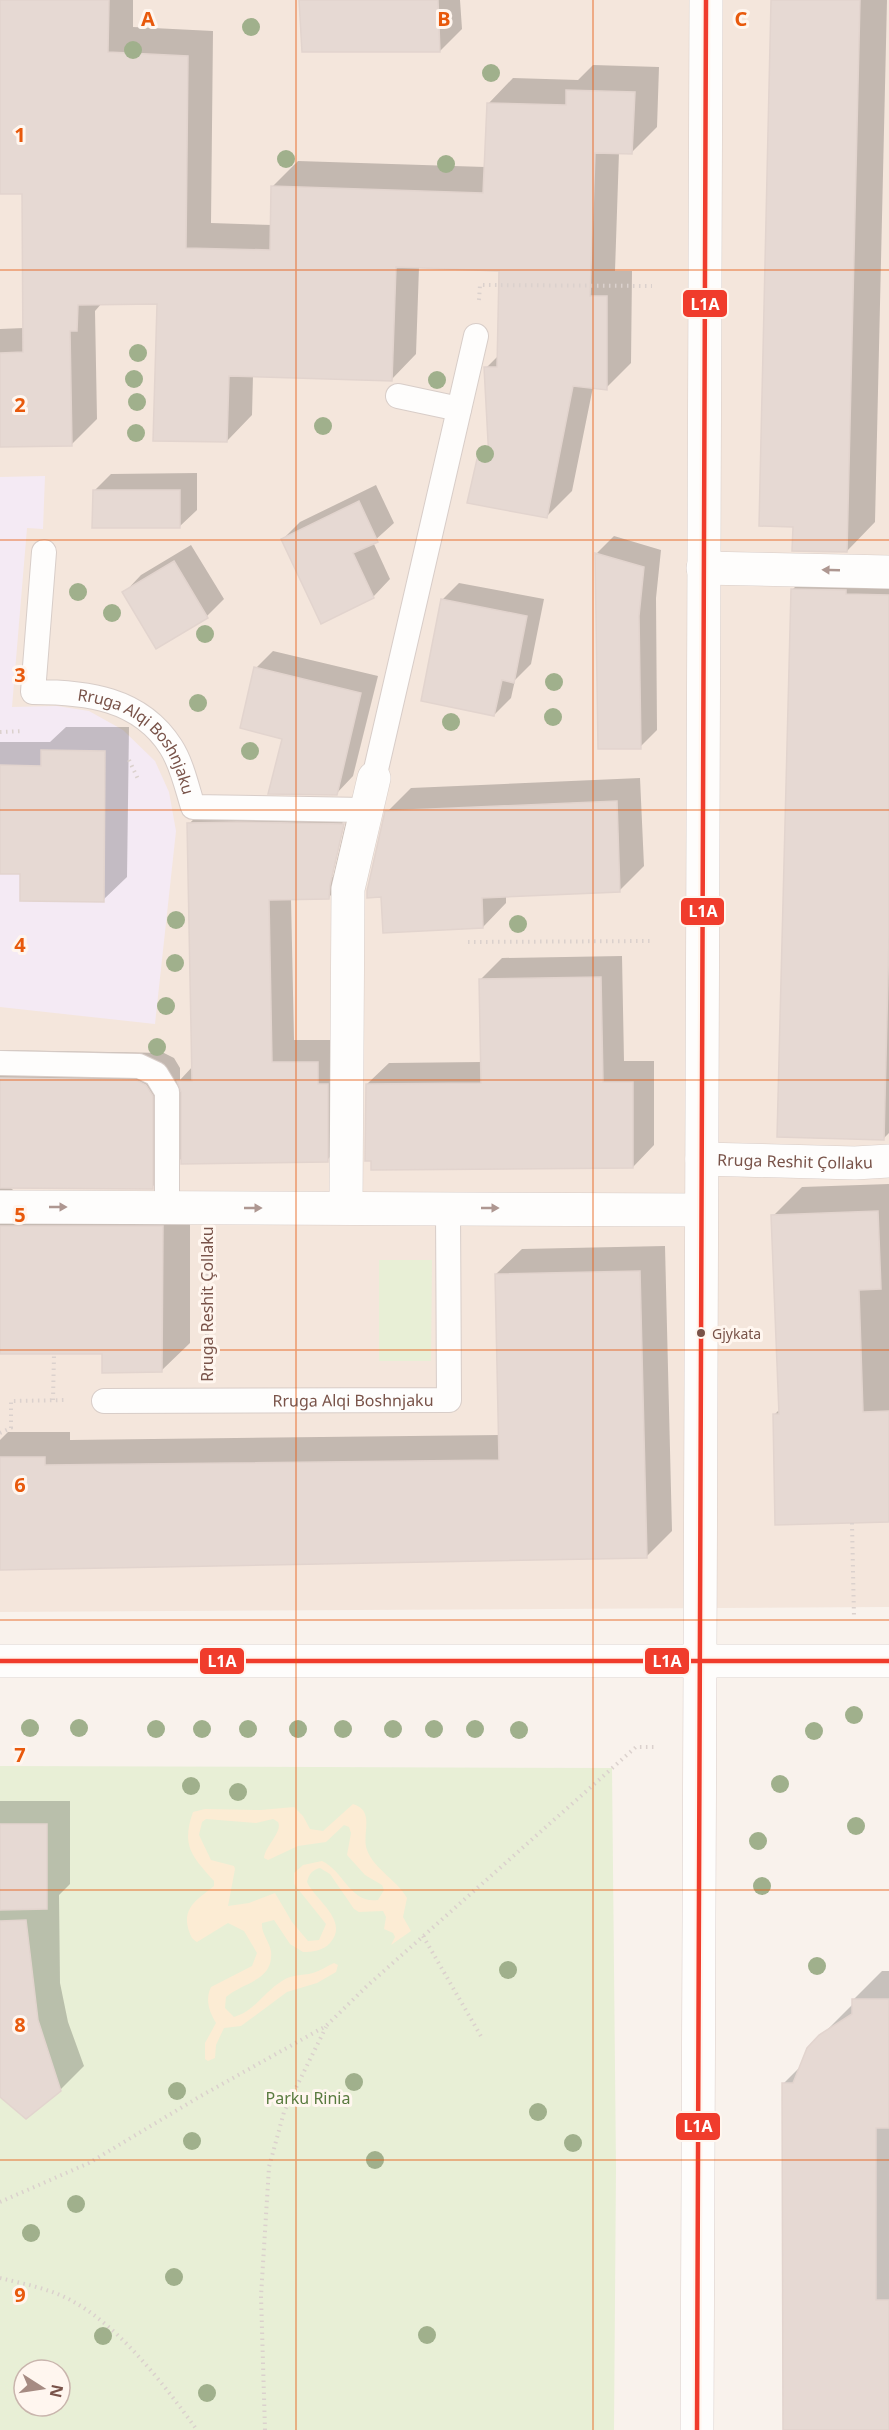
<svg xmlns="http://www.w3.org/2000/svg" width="889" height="2430" viewBox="0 0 889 2430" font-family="'Noto Sans',sans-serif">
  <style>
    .residential { fill: #f4e6dc }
    .education { fill: #f4eaf4 }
    .green { fill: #e8efd6; fill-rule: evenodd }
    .sand { fill: #fcecd4; fill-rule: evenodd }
    .shadow { fill: #0003; fill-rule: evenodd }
    .building { fill: #e6d9d3; stroke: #e2d4ce; stroke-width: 1.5 }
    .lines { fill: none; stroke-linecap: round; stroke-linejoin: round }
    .service-casing { stroke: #d8cdc8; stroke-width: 26 }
    .minor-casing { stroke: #d8cdc8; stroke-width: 34 }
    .tertiary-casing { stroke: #d8cdc8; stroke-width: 34 }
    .secondary-casing { stroke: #daceca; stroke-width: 34 }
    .path { stroke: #dbd1cd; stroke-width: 4; stroke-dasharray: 1.5 4.5; stroke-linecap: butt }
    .service { stroke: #fefdfc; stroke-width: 24 }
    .minor { stroke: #fefdfc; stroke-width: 33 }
    .tertiary { stroke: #fefdfc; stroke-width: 33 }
    .secondary { stroke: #fefdfc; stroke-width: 33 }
    .bus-1-casing { stroke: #fff6ef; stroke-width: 9 }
    .bus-1 { stroke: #f03c2c; stroke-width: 4.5 }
    .tree { fill: #a0b08c }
    .oneway { fill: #ae9791 }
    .grid { fill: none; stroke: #e8590c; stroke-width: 1.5; stroke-opacity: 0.55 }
    .bus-dot { fill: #795349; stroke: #fff6ef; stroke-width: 2 }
    .labels { text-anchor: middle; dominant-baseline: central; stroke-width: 6; stroke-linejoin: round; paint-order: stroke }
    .bus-label { font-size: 14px; fill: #795349; stroke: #fff6ef; text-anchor: start }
    .street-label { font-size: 16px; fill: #795349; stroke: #fff6ef }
    .park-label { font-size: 16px; fill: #587a3e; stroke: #fff6ef }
    .grid-label { font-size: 20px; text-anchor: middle; font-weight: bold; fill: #e8590c; stroke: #fff6ef; stroke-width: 6; stroke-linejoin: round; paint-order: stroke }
    .line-badge { stroke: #fff6ef; stroke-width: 2 }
    .badge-label { font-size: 16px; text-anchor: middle; font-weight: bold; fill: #fff }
  </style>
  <rect width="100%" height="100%" fill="#f9f2ec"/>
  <path class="residential" d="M 0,0 L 889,0 L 889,1607 L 0,1612 Z"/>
  <path class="education" d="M 45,476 L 43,529 L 27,528 L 12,707 L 57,706 L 89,711 L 123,730 L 155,761 L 169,792 L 176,831 L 155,1024 L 0,1007 L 0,477 Z"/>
  <path class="green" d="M 379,1260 L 432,1260 L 431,1361 L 379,1361 Z
    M 0,1766 L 612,1768 L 616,2167 L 614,2430 L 0,2430 ZM 24,2370 L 60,2370 L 60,2406 L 24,2406 Z"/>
  <path class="sand" d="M 353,1804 C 376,1811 361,1834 367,1850 C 374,1869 397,1880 407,1898 L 403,1917 L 411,1931 L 391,1945 L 395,1937 L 393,1933 L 384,1929 L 386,1917 L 383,1911 L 359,1912 L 354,1909 L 330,1874 L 320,1868 C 312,1870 309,1874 307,1882 C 315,1900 350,1921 330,1943 C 323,1951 312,1952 303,1952 L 290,1944 L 274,1920 L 262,1923 C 261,1933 269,1941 271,1951 C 274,1981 243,1982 226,1997 L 225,2008 L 234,2017 C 255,2011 264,1992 282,1981 C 292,1974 301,1976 313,1973 C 320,1971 327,1966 334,1963 L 338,1965 L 336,1972 L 317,1983 L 287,1992 L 241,2026 L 224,2028 L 216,2045 L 215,2058 L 208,2061 L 205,2059 L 205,2043 L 216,2023 C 209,2011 205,2000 211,1987 L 252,1966 L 257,1953 L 244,1931 L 228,1923 L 197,1942 C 192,1939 191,1937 189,1931 C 181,1908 198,1899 214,1886 L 214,1881 C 192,1856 181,1846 193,1812 L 205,1809 L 261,1810 L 294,1807 L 303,1816 L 310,1829 L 323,1831 ZM 206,1819 L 256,1823 L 273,1819 L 278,1822 C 283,1832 265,1846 264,1858 L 268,1860 L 298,1846 L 326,1842 L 344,1825 L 349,1827 L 351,1833 L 347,1855 L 365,1875 L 382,1885 L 384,1890 L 378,1900 C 350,1904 344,1871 322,1861 L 303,1865 L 294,1873 L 294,1884 L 326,1924 L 319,1940 L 308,1941 L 292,1922 L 275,1893 L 249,1903 L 228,1906 L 235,1869 L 234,1866 L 211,1860 L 199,1835 L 202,1822 Z"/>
  <path class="shadow" d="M 0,0 L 133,0 L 133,27 L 213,31 L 211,223 L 272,225 L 273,186 L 298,161 L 485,167 L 488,104 L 513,78 L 578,80 L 593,65 L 659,67 L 657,127 L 632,152 L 619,152 L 615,271 L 632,271 L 631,363 L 606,388 L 593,387 L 572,491 L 547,516 L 478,459 L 490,448 L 486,368 L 499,355 L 501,269 L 419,267 L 416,354 L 391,380 L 253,375 L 252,415 L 227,441 L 158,303 L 102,303 L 95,311 L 97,419 L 72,444 L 0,446 L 0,329 L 24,328 L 23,193 L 0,193 Z
    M 301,0 L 460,0 L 462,29 L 440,51 Z
    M 772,0 L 887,0 L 875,522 L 847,551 Z
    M 197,473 L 197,510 L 179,527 L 94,491 L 111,474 Z
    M 376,485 L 394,523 L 373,542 L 390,579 L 373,597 L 283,539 L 300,522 Z
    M 614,536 L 661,550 L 656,598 L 657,730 L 640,747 L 599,748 L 597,553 Z
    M 191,545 L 224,599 L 207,616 L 124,593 L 141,575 Z
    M 821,561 L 889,567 L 889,1133 L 883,1139 L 793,589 Z
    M 459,583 L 544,599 L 531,664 L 515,680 L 511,698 L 494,715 L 442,600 Z
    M 273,651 L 378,676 L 353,776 L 336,794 L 256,668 Z
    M 66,727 L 129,727 L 127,877 L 103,900 L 22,873 L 0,873 L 0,742 L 50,742 Z
    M 640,778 L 644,866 L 620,890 L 506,895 L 506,903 L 483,927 L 387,812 L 411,788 Z
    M 211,801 L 366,802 L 351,875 L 329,897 L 291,898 L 294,1040 L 340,1040 L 349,1138 L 327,1160 L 183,1157 L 152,1187 L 10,1187 L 18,1195 L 190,1199 L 190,1343 L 162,1370 L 103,1352 L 0,1352 L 0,1050 L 164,1053 L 174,1058 L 180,1068 L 180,1080 L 193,1066 L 189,824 ZM 344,816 L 347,817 L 333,877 L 330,877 Z
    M 622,956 L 624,1061 L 654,1061 L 654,1145 L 633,1167 L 367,1084 L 389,1063 L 482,1062 L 480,980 L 502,958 Z
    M 889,1184 L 889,1522 L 775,1414 L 780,1409 L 773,1216 L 802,1187 Z
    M 665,1246 L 672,1531 L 646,1557 L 0,1568 L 0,1440 L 8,1432 L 70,1432 L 70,1440 L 500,1435 L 496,1274 L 522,1249 Z
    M 0,1801 L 70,1801 L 70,1884 L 59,1895 L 60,1983 L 68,2022 L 84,2066 L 60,2090 L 0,2094 Z
    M 882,1971 L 889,1971 L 889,2430 L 784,2430 L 784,2083 L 802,2065 L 821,2036 L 853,2004 L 853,2000 Z"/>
  <path class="building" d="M 0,0 L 109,0 L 108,52 L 188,56 L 186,248 L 270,250 L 271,186 L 483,193 L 487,103 L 566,105 L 566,90 L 635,92 L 632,154 L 595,153 L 590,296 L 607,296 L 607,390 L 573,386 L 547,518 L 467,503 L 477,459 L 489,460 L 484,367 L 497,367 L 499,271 L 396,267 L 392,381 L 229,376 L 227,442 L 153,441 L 157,304 L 78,305 L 77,331 L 70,331 L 72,446 L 0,447 L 0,353 L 23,352 L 22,194 L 0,194 Z
    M 299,0 L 438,0 L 440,52 L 302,52 Z
    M 771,0 L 860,0 L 847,552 L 792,551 L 793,527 L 759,526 Z
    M 93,490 L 180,490 L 180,528 L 92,528 Z
    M 359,501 L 378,542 L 353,553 L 374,598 L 321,624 L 281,539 Z
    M 595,553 L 644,567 L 639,616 L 641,749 L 598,749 Z
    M 174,561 L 208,618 L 156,649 L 122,592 Z
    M 791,589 L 846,590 L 846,594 L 889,595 L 889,935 L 884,1140 L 777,1137 Z
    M 441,599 L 527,616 L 514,683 L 502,680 L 494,716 L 421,701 Z
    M 254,667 L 361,693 L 337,795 L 268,794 L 282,739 L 240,728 Z
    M 41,750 L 105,751 L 104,902 L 20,901 L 20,874 L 0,874 L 0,765 L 41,766 Z
    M 617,801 L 620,892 L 482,898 L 483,928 L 383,933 L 381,897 L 367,898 L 367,891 L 385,811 Z
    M 237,822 L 344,824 L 330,885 L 329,899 L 269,900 L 272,1062 L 318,1062 L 318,1084 L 328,1084 L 328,1162 L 181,1164 L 181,1092 L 177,1081 L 192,1081 L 187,823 Z
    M 601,977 L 603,1082 L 633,1082 L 633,1168 L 371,1170 L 371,1161 L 365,1161 L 366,1084 L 481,1083 L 479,979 Z
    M 0,1078 L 136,1080 L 146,1085 L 153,1096 L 153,1189 L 0,1188 Z
    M 878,1211 L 881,1289 L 859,1290 L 863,1412 L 889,1411 L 889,1522 L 775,1525 L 773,1414 L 779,1414 L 771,1215 Z
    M 0,1226 L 163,1226 L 162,1372 L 102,1373 L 102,1354 L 0,1354 Z
    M 640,1271 L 647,1558 L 0,1570 L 0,1457 L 45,1457 L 45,1465 L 499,1460 L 495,1274 Z
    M 0,1824 L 47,1824 L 47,1909 L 0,1910 Z
    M 26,1920 L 38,2020 L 61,2091 L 26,2119 L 0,2097 L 0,1921 Z
    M 852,1999 L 889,1999 L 889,2128 L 876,2128 L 876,2300 L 889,2300 L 889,2430 L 783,2430 L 782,2083 L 793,2083 L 807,2048 L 819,2035 L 852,2014 Z"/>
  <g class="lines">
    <g class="service-casing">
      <g id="service">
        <path d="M 398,396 L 459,409"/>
        <path id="s1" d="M 44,552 L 33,692 C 86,692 140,698 171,747 C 182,764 187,788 193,807 L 364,810"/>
        <path d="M 374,778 L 476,336"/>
        <path d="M 0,1063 L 139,1066 L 156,1074 L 167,1092 L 167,1207"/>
        <path id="s2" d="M 104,1401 L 449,1400 L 448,1209"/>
      </g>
    </g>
    <g class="minor-casing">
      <g id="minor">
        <path d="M 703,568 L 889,572"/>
        <path id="s3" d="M 702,1159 L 855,1163 L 889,1161"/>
        <path d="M 0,1207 L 701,1210"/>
        <path d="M 346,1208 L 348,889 L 374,778"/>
      </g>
    </g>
    <g class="tertiary-casing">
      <path id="tertiary" d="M 700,1661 L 706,0"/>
    </g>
    <g class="secondary-casing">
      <path id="secondary" d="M 0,1661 L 889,1661
        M 697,2430 L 700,1661"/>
    </g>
    <path class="path" d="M 479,300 L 480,285 L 652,286
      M 0,732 L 23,731
      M 129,760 L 138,779
      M 468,942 L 653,941
      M 207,1250 L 207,1363
      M 53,1400 L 54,1354
      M 0,1433 L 11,1428 L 11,1401 L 67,1400
      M 852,1523 L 854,1618
      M 423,1936 L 482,2038
      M 0,2202 L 89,2163 L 199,2097 L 326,2026 L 367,1986 L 636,1747 L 657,1747
      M 0,2278 C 24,2284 52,2289 74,2302 C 122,2329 165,2386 197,2430
      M 265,2430 L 261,2296 L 269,2167 L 284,2112 L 326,2027"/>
    <use href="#service" class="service"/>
    <use href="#minor" class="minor"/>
    <use href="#tertiary" class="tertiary"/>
    <use href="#secondary" class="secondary"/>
    <g class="bus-1-casing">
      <path id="bus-1" d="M 0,1661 L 889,1661
        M 697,2430 L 706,0"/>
    </g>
    <use href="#bus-1" class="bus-1"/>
  </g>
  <g class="tree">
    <circle cx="251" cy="27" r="9"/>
    <circle cx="133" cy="50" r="9"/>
    <circle cx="491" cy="73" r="9"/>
    <circle cx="286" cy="159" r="9"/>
    <circle cx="446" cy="164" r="9"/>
    <circle cx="138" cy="353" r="9"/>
    <circle cx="134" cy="379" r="9"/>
    <circle cx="437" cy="380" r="9"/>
    <circle cx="137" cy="402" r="9"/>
    <circle cx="323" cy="426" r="9"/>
    <circle cx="136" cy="433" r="9"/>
    <circle cx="485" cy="454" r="9"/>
    <circle cx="78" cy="592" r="9"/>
    <circle cx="112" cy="613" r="9"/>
    <circle cx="205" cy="634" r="9"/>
    <circle cx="554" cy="682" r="9"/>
    <circle cx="198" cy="703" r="9"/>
    <circle cx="553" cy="717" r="9"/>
    <circle cx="451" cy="722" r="9"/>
    <circle cx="250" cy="751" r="9"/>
    <circle cx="176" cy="920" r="9"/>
    <circle cx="518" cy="924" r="9"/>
    <circle cx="175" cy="963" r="9"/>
    <circle cx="166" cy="1006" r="9"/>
    <circle cx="157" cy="1047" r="9"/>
    <circle cx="854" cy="1715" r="9"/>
    <circle cx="30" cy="1728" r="9"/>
    <circle cx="79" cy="1728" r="9"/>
    <circle cx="156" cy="1729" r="9"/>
    <circle cx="202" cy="1729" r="9"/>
    <circle cx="248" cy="1729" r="9"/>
    <circle cx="298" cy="1729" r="9"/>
    <circle cx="343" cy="1729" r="9"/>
    <circle cx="393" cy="1729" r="9"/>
    <circle cx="434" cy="1729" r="9"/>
    <circle cx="475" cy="1729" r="9"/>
    <circle cx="519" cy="1730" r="9"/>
    <circle cx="814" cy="1731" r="9"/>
    <circle cx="780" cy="1784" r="9"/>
    <circle cx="191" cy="1786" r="9"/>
    <circle cx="238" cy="1792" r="9"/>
    <circle cx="856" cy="1826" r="9"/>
    <circle cx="758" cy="1841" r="9"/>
    <circle cx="762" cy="1886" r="9"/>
    <circle cx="817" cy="1966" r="9"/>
    <circle cx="508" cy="1970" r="9"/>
    <circle cx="354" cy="2082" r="9"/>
    <circle cx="177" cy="2091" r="9"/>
    <circle cx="538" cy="2112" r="9"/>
    <circle cx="192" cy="2141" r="9"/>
    <circle cx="573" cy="2143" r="9"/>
    <circle cx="375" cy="2160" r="9"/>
    <circle cx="76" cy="2204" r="9"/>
    <circle cx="31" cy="2233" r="9"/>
    <circle cx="174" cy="2277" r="9"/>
    <circle cx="427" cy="2335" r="9"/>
    <circle cx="103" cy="2336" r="9"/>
    <circle cx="207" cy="2393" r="9"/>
  </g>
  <defs><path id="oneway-solid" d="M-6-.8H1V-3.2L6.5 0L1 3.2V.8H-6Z" transform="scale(1.5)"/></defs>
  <g class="oneway">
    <use href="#oneway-solid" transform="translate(831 570) rotate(-178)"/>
    <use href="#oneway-solid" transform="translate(58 1207)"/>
    <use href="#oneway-solid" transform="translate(253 1208)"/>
    <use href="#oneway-solid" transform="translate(490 1208)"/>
  </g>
  <path class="grid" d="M 296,0 L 296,2430M 593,0 L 593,2430M 0,270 L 889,270M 0,540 L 889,540M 0,810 L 889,810M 0,1080 L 889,1080M 0,1350 L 889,1350M 0,1620 L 889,1620M 0,1890 L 889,1890M 0,2160 L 889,2160"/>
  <circle class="bus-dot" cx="701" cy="1333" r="5"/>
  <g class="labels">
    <g class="bus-label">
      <text x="712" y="1333">Gjykata</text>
    </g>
    <g class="street-label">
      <text stroke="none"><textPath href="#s1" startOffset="266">Rruga Alqi Boshnjaku</textPath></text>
      <text stroke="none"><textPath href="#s3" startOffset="93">Rruga Reshit Çollaku</textPath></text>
      <text transform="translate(207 1304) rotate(-90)">Rruga Reshit Çollaku</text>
      <text stroke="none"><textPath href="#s2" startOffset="249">Rruga Alqi Boshnjaku</textPath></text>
    </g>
    <g class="park-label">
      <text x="308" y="2098">Parku Rinia</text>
    </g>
  </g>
  <g class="grid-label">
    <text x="148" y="26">A</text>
    <text x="444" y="26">B</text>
    <text x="741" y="26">C</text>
    <text x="20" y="142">1</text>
    <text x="20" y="412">2</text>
    <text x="20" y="682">3</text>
    <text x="20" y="952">4</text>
    <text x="20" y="1222">5</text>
    <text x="20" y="1492">6</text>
    <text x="20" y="1762">7</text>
    <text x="20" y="2032">8</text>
    <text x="20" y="2302">9</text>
  </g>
  <g class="line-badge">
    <rect x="682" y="289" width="46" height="29" rx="6" fill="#f03c2c"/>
    <rect x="680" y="897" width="45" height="29" rx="6" fill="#f03c2c"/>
    <rect x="199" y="1647" width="46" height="28" rx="6" fill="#f03c2c"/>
    <rect x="644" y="1647" width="46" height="28" rx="6" fill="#f03c2c"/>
    <rect x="675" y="2112" width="46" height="29" rx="6" fill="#f03c2c"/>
  </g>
  <g class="badge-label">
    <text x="705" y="310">L1A</text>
    <text x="703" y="917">L1A</text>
    <text x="222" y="1667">L1A</text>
    <text x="667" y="1667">L1A</text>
    <text x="698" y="2132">L1A</text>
  </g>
  <g transform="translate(42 2388) rotate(102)"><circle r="28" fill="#fff6ef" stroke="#c9b5ad" stroke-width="1.5"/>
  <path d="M0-4.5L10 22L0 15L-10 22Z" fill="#a68b82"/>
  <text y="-9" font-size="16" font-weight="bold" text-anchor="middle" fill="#795349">N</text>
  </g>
</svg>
